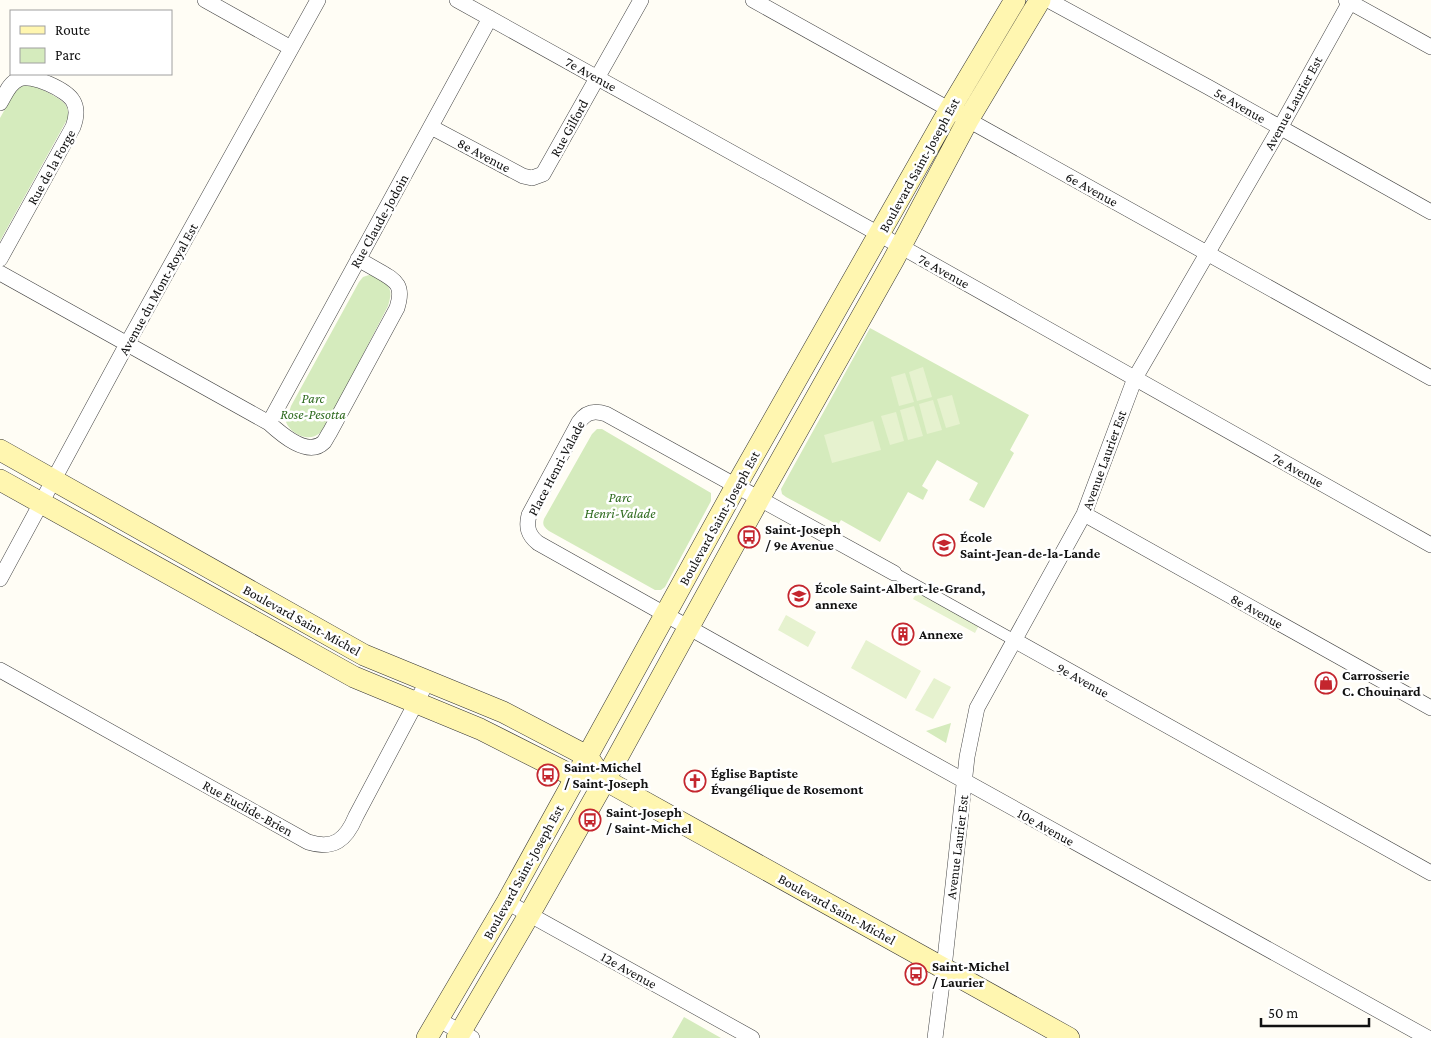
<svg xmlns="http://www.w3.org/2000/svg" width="1431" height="1038" viewBox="0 0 1431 1038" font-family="'Crimson Pro',serif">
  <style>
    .green { fill: #d5ebbd }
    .pitch { fill: #e6f2cf }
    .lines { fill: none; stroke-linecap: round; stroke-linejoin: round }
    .pedestrian-casing { stroke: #444; stroke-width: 12 }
    .minor-casing { stroke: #444; stroke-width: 16 }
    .secondary-casing { stroke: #333; stroke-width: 22 }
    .pedestrian { stroke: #fff; stroke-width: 11 }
    .minor { stroke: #fff; stroke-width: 15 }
    .secondary { stroke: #fff6b0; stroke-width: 21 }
    .labels { text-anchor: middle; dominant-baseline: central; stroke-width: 5; stroke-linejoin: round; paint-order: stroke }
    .street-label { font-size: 14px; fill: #111; stroke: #fff }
    .park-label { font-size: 14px; font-style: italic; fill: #2f6b1f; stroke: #fff }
    .poi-label { font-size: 14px; font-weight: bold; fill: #111; stroke: #fff; text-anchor: start }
  </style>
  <rect width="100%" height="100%" fill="#fffdf5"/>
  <path class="green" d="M 25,85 C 34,84 59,97 65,104 C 68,108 68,112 69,116 L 0,241 L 0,118 L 14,93 L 20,87 Z
    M 369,275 C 374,275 376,276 381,279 C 392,288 392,293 388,306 L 328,422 C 326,425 324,430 321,432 C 310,443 291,435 286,422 L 291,406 L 359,282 L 363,277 Z
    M 870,328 L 1029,415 L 1010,450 L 1014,453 L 984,508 L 969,500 L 978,483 L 937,460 L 922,486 L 928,490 L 923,500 L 908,492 L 880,542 L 841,520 L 838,525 L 786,497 L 782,494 L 781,489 Z
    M 597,429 L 602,429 L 607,432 L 711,493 L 711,501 L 665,587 L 661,590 L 655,590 L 549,531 C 544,527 542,525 544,519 L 592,434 Z
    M 951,723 L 946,743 L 926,731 Z
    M 684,1017 L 721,1038 L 672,1038 Z"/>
  <path class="pitch" d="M 923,367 L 932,397 L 917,401 L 909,372 Z
    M 905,373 L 914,402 L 899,406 L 891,377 Z
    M 952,395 L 960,424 L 946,428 L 937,399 Z
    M 933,400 L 942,430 L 927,434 L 919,404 Z
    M 914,406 L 923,436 L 908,440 L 900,410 Z
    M 896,412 L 904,441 L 890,445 L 881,416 Z
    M 873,421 L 881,450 L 832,463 L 824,435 Z
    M 919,589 L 980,623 L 975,633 L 913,599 Z
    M 786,615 L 816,632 L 808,647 L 778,630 Z
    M 866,640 L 921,671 L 906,699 L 851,668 Z
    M 934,678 L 951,687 L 933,719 L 915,710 Z"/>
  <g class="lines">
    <g class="pedestrian-casing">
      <path id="pedestrian" d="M 894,573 L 1014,640"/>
    </g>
    <g class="minor-casing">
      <path id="minor" d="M 205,0 L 291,48
        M 457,0 L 868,228 L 1431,545
        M 753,0 L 1431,378
        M 1048,0 L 1208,87 L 1431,212
        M 1346,0 L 1431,47
        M 0,103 C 5,95 9,83 19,79 C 31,73 67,90 73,101 C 78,109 76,119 73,127 L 0,259
        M 431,127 L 523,176 L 532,178 L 543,174 L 641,0
        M 0,273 L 269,423 C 281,434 308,458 324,442 C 326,439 328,435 330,432 L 397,308 C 404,286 397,281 379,271 C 372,267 365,263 358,259
        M 269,423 L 490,18
        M 1084,514 L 1431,708
        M 894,573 L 606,414 C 594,410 586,412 579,422 L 529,515 C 526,527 528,535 538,543 L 768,672 L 1428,1038
        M 0,579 L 127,344 L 318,0
        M 1014,640 L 1431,873
        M 0,670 L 308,842 C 334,850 346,840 356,816 L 427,682
        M 507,902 L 752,1038
        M 439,1020 L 472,1038
        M 935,1038 L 944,968 L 967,757 L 977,708 L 1084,514 L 1135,378 L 1280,128 L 1351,0"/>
    </g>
    <g class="secondary-casing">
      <path id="secondary" d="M 0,450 L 364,655 L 503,712 L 587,756 L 594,766
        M 0,480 L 354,677 L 480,729 L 575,777 L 605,780 L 1069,1038
        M 427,1038 L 507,902 L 736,486 L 950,109 L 1015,0
        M 457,1038 L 529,915 L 605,780 L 759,499 L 894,259 L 968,120 L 1040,0"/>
    </g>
    <use href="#pedestrian" class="pedestrian"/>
    <use href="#minor" class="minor"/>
    <use href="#secondary" class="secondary"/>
  </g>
  <defs>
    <g id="bus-ring" transform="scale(1.125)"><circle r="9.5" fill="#fff" stroke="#c4262e" stroke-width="1.5"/><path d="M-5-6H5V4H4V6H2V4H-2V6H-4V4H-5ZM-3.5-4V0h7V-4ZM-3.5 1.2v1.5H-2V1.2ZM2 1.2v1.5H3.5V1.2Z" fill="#c4262e"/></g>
    <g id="school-ring" transform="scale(1.125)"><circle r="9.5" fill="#fff" stroke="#c4262e" stroke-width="1.5"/><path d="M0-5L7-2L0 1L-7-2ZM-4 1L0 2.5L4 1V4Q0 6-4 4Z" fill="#c4262e"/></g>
    <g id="building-ring" transform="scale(1.125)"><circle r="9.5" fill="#fff" stroke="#c4262e" stroke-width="1.5"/><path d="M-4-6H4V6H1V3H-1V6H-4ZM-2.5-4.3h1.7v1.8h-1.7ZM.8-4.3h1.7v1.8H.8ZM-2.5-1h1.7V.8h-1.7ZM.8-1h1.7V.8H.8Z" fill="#c4262e"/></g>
    <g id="shop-ring" transform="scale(1.125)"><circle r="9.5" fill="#fff" stroke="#c4262e" stroke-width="1.5"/><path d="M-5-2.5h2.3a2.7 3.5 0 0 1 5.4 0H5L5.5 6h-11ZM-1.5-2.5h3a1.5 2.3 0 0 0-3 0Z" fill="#c4262e"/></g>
    <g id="church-ring" transform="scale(1.125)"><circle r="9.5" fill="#fff" stroke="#c4262e" stroke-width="1.5"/><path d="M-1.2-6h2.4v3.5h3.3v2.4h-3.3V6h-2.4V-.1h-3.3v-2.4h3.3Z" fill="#c4262e"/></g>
  </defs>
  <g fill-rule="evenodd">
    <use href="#bus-ring" x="749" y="537"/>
    <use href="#school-ring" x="944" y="545"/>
    <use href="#school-ring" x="799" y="596"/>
    <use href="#building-ring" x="903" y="634"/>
    <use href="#shop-ring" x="1326" y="683"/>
    <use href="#bus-ring" x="548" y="775"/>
    <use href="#church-ring" x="695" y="781"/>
    <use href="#bus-ring" x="590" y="820"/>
    <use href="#bus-ring" x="916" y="974"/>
  </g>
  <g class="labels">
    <g class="street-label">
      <text transform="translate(591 74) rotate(29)">7e Avenue</text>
      <text transform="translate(1293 103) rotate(-61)">Avenue Laurier Est</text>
      <text transform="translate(1240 105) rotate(30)">5e Avenue</text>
      <text transform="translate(569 128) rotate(-61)">Rue Gilford</text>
      <text transform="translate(484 155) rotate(28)">8e Avenue</text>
      <text transform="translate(919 165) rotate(-61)">Boulevard Saint-Joseph Est</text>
      <text transform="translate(51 167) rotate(-61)">Rue de la Forge</text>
      <text transform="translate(1092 189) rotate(29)">6e Avenue</text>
      <text transform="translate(379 221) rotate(-61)">Rue Claude-Jodoin</text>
      <text transform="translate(944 271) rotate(29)">7e Avenue</text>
      <text transform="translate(158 289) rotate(-61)">Avenue du Mont-Royal Est</text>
      <text transform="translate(1104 460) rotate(-70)">Avenue Laurier Est</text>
      <text transform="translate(556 468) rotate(-62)">Place Henri-Valade</text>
      <text transform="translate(1298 470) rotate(29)">7e Avenue</text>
      <text transform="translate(719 518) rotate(-61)">Boulevard Saint-Joseph Est</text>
      <text transform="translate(1257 611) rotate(29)">8e Avenue</text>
      <text transform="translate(302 620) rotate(29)">Boulevard Saint-Michel</text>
      <text transform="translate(1083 680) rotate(29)">9e Avenue</text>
      <text transform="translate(248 808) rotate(29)">Rue Euclide-Brien</text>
      <text transform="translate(1046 827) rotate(29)">10e Avenue</text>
      <text transform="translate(957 847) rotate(-83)">Avenue Laurier Est</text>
      <text transform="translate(523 872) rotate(-61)">Boulevard Saint-Joseph Est</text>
      <text transform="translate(837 909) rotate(29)">Boulevard Saint-Michel</text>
      <text transform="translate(629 970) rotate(29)">12e Avenue</text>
    </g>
    <g class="park-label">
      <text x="313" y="398">Parc<tspan x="313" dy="16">Rose-Pesotta</tspan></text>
      <text x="620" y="497">Parc<tspan x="620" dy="16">Henri-Valade</tspan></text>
    </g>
    <g class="poi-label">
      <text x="765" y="529">Saint-Joseph<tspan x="765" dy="16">/ 9e Avenue</tspan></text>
      <text x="960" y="537">École<tspan x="960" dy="16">Saint-Jean-de-la-Lande</tspan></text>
      <text x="815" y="588">École Saint-Albert-le-Grand,<tspan x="815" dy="16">annexe</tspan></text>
      <text x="919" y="634">Annexe</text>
      <text x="1342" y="675">Carrosserie<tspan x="1342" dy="16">C. Chouinard</tspan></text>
      <text x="564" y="767">Saint-Michel<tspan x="564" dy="16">/ Saint-Joseph</tspan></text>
      <text x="711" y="773">Église Baptiste<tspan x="711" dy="16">Évangélique de Rosemont</tspan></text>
      <text x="606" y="812">Saint-Joseph<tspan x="606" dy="16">/ Saint-Michel</tspan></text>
      <text x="932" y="966">Saint-Michel<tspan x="932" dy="16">/ Laurier</tspan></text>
    </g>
  </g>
  <rect x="10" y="10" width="162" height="65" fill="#ffffff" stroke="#a0a0a0"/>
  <rect x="20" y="26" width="25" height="8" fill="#fff6b0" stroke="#a0a0a0"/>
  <text x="55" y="35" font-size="15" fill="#111111">Route</text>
  <rect x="20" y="48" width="25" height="15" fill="#d5ebbd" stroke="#a0a0a0"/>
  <text x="55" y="60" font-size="15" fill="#111111">Parc</text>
  <path d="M1261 1018v8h108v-8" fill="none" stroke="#111111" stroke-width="2.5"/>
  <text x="1268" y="1018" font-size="15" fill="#111111" stroke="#ffffff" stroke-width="4" paint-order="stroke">50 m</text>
</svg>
